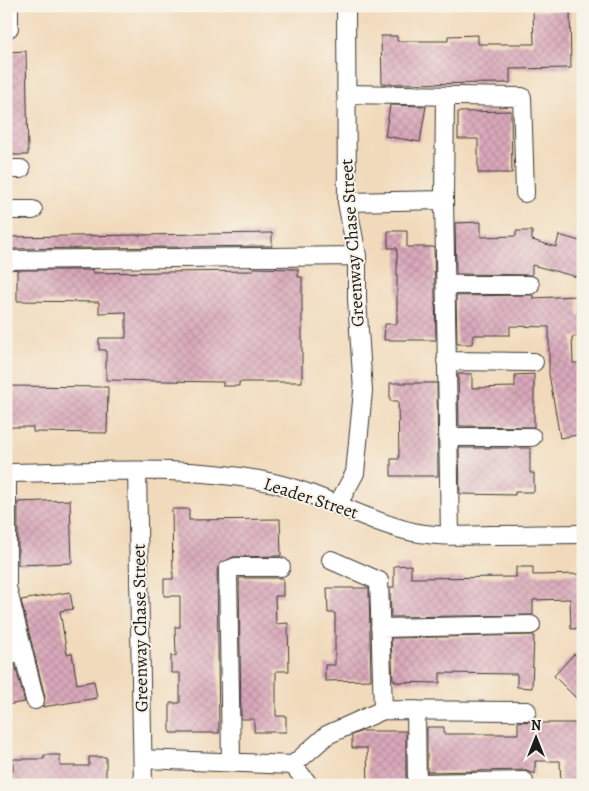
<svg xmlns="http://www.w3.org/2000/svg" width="589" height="791" viewBox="0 0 589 791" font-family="Alegreya,serif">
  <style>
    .building { fill: url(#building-cross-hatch) }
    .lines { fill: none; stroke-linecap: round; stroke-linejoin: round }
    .minor-casing { stroke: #3c3834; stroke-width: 20 }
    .minor { stroke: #fff; stroke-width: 18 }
    .labels { text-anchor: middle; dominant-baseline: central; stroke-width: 4; stroke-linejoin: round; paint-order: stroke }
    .street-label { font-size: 18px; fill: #1c1c1c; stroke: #f7f3e8 }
  </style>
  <defs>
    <pattern id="building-cross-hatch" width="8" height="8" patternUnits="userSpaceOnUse" patternTransform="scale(1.25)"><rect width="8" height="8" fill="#d9a8ba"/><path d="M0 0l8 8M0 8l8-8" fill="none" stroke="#ba909f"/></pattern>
  </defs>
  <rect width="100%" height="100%" fill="#f7f3e8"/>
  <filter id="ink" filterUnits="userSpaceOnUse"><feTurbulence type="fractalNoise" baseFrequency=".02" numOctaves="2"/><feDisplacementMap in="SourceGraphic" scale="10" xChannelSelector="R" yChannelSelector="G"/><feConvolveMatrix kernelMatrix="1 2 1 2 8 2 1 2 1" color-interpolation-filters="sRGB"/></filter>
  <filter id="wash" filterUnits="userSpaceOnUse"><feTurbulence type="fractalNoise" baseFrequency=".0096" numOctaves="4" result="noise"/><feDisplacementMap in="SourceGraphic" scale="20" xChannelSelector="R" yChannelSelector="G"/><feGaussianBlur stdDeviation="1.12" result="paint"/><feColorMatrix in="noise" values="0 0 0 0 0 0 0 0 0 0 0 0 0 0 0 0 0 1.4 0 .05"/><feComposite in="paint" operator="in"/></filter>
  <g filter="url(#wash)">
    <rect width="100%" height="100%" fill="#f1dabb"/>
    <g id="blocks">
      <path class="building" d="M 570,10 L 571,68 L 510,69 L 510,83 L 382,84 L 381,36 L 397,36 L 397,41 L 448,41 L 448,36 L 478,35 L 478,44 L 534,44 L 533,11 Z
        M 26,51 L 28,155 L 6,155 L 6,52 Z
        M 390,105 L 426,106 L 420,142 L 385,136 Z
        M 511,111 L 512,173 L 478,173 L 478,139 L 458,139 L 458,112 Z
        M 481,222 L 481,237 L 516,236 L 516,231 L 532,231 L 532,240 L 556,247 L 559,235 L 583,242 L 583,257 L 577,277 L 532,265 L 532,275 L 456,274 L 455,223 Z
        M 388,231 L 407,231 L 407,247 L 434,247 L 436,340 L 384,340 L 385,324 L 397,324 L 397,248 L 388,248 Z
        M 272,233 L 272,246 L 6,249 L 6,237 Z
        M 253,268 L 298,269 L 298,277 L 302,277 L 302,382 L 239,382 L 239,386 L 223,386 L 223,382 L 106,380 L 106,350 L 99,350 L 99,338 L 126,338 L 126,312 L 99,313 L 99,302 L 17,301 L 17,270 L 93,270 L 93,273 L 167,272 L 253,271 Z
        M 533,295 L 533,298 L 577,296 L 578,316 L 583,315 L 583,336 L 572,337 L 573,363 L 583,363 L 583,434 L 560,438 L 549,374 L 549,327 L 510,326 L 510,335 L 473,335 L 472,344 L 457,344 L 456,296 Z
        M 458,374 L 472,374 L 472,388 L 515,387 L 515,375 L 534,374 L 534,427 L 459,426 Z
        M 390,383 L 437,383 L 438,476 L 391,476 L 391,459 L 399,459 L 398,401 L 390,401 Z
        M 6,386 L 108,387 L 107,433 L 33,432 L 33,427 L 6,427 Z
        M 459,448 L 530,448 L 530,473 L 534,473 L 534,492 L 515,492 L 515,495 L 460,494 Z
        M 70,500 L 72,563 L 18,565 L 18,502 Z
        M 172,509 L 189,509 L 189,520 L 280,519 L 281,556 L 233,557 L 220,564 L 217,570 L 219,733 L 170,733 L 170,703 L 180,703 L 180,673 L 171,673 L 171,656 L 176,656 L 175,627 L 180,627 L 180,596 L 164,596 L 164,579 L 173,579 Z
        M 411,565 L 411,578 L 516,577 L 516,567 L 533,567 L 533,575 L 583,574 L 583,628 L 571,629 L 570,599 L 533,600 L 533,615 L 391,617 L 390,588 L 394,587 L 394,566 Z
        M 239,578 L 283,578 L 283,596 L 275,596 L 276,624 L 288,623 L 289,671 L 276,671 L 276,716 L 286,716 L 286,732 L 254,732 L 254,719 L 241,719 Z
        M 327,588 L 369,588 L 371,680 L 325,681 L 325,665 L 335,665 L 335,613 L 328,613 Z
        M 70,592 L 73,609 L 60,611 L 67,654 L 72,653 L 77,684 L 94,681 L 97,698 L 43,707 L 45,697 L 21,600 Z
        M 534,635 L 532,688 L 517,687 L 517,674 L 440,673 L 440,683 L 395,682 L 395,680 L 393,680 L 391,638 Z
        M 574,654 L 583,662 L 583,705 L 554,676 Z
        M 15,665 L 25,702 L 6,705 L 6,666 Z
        M 535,721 L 535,723 L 583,723 L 583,785 L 561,785 L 560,761 L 535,761 L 535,774 L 524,770 L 427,772 L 427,727 L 444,727 L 444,734 L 518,734 L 518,722 Z
        M 362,731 L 406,731 L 406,785 L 368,785 L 367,748 L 352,748 L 352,735 Z
        M 44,755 L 60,755 L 60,766 L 89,766 L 89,757 L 106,757 L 106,785 L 6,785 L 6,771 L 13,771 L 13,759 L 44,759 Z"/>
    </g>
  </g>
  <g filter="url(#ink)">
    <use href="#blocks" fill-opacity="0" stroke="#3c3834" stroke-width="1"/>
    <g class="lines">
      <g class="minor-casing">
        <path id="minor" d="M 6,28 L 9,28 L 9,6
          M 346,94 L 522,97 L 525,193
          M 445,96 L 444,200 L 450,536
          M 6,169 L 21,169
          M 347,202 L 444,200
          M 6,210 L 33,210
          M 6,260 L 357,256
          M 446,285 L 530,285
          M 446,361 L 534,362
          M 449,437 L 532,437
          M 137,471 L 143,785
          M 6,473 C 95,472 187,464 274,483 C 322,494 365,521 413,532 C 439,537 466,536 492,535 C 522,535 553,534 583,534
          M 7,473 L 7,587 L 35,700
          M 338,504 L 355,473 L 363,391 L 357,299 L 357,256 L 347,202 L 346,6
          M 331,560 L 379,581 L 383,710
          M 380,628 L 531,625
          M 6,656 L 23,652
          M 416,710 L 417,785
          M 143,759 L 293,765 L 309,785
          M 231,762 L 228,570 L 236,567 L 281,567
          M 293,765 L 327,735 L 383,710 L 527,711
          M 417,783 L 524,781"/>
      </g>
      <use href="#minor" class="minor"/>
    </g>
  </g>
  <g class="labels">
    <g class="street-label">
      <text transform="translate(352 243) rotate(-94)">Greenway Chase Street</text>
      <text transform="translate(311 498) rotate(18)">Leader Street</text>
      <text transform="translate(140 628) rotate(-91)">Greenway Chase Street</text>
    </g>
  </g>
  <rect width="589" height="791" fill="none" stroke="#f7f3e8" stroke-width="25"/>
  <g transform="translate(536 738)" stroke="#f7f3e8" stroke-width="4" paint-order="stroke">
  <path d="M0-4L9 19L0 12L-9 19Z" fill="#1c1c1c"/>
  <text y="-8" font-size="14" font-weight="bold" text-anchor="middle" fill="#1c1c1c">N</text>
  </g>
</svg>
